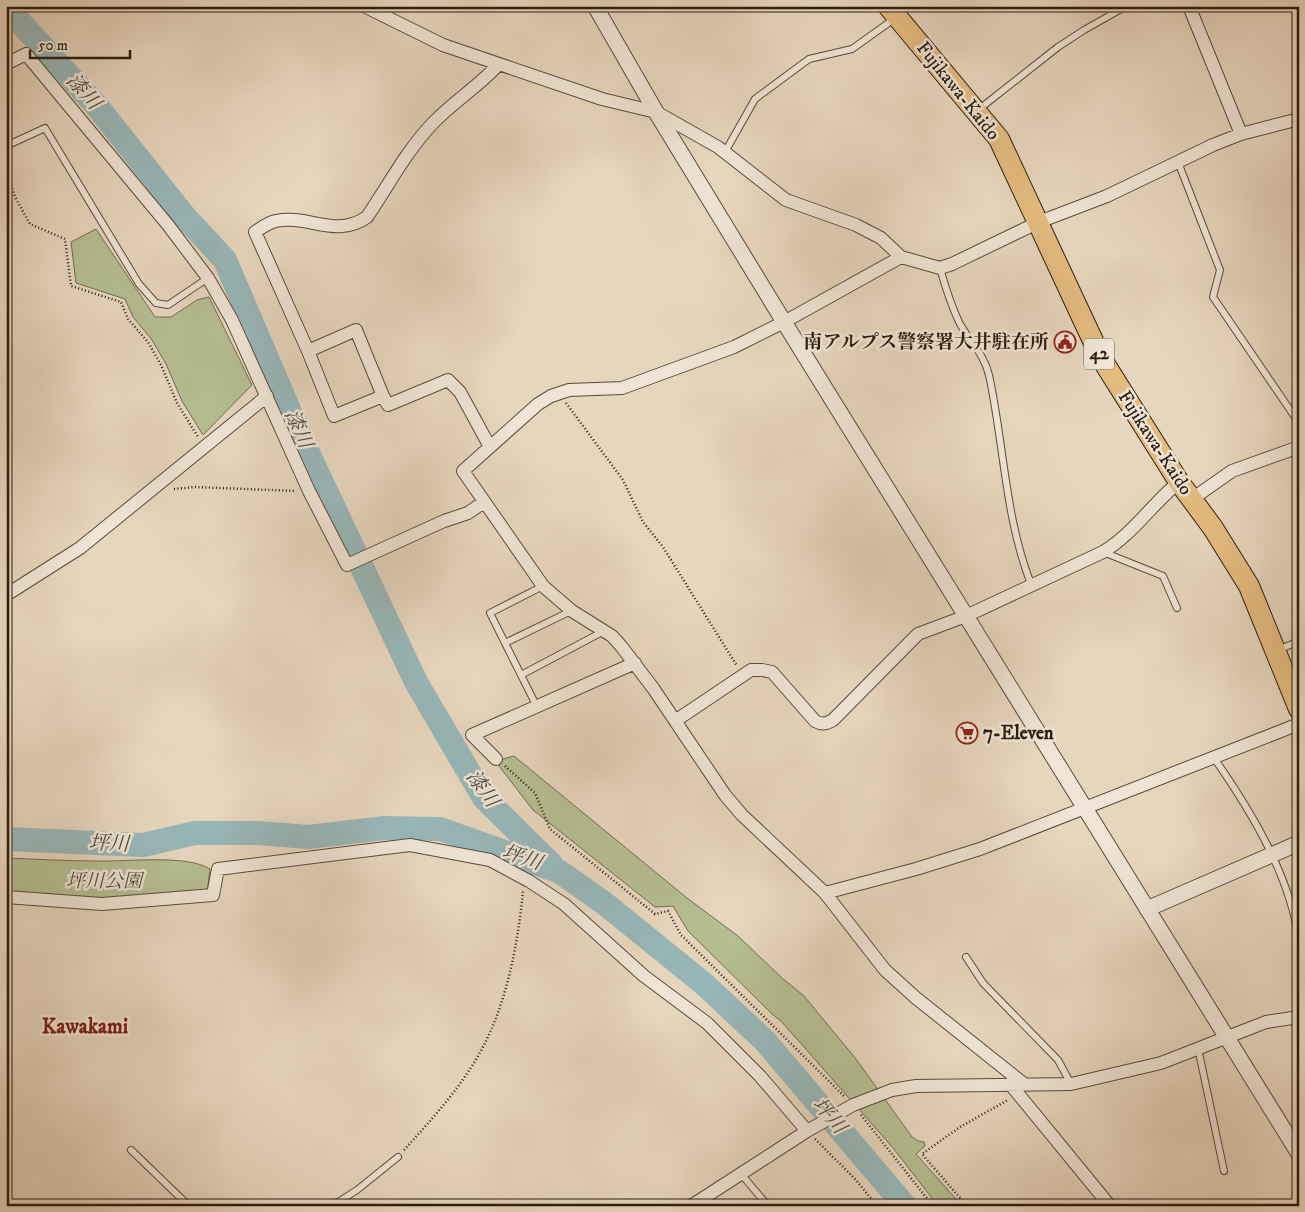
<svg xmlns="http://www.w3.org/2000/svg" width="1305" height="1212" viewBox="0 0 1305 1212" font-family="'IM FELL DW Pica','Noto Serif JP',serif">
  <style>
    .green { fill: #b5be92; stroke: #706e50 }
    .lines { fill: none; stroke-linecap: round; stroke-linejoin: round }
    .river { stroke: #98b7b9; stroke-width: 24 }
    .service-casing { stroke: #594b3a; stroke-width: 8 }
    .minor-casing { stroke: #594b3a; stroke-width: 14 }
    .tertiary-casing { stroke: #594b3a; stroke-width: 17 }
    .primary-casing { stroke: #2a1d0e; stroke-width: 22 }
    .path { stroke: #2a1d0e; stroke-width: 2.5; stroke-dasharray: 1 2.5; stroke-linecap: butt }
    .service { stroke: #efe4d5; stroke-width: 6 }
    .minor { stroke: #efe4d5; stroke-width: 12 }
    .tertiary { stroke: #efe4d5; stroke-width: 15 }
    .primary { stroke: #e4bb7f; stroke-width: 20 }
    .labels { text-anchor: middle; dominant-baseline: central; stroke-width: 5; stroke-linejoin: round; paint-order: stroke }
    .shield { fill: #efe4d5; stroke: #65594a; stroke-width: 1 }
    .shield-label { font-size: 18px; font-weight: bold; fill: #2a1d0e }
    .street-label { font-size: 19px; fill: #2a1d0e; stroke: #efe4d5 }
    .poi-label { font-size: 19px; font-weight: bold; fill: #2a1d0e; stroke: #efe4d5; text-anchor: end }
    .park-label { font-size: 19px; font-style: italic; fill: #544d36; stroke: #efe4d5 }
    .water-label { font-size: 20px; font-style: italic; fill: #4b4b41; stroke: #efe4d5 }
    .quarter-label { font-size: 21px; font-weight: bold; fill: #7a1f14; stroke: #efe4d5 }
  </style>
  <rect width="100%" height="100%" fill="#e7d6be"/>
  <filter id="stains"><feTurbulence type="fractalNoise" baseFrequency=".004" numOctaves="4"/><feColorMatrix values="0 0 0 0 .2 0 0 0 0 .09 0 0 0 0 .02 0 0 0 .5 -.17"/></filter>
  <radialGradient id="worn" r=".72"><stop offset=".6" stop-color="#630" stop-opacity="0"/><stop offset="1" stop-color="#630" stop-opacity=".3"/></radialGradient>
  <path class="green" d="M 96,229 L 155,317 L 171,317 L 197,300 L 209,297 L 252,385 L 203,435 L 182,401 L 166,364 L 152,340 L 133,317 L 125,299 L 76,283 L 71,242 Z
    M 514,756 L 687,898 L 738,936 L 782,978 L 804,996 L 856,1059 L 912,1137 L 918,1141 L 924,1142 L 925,1146 L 916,1154 L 962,1206 L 938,1206 L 894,1149 L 781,1021 L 772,1014 L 688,931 L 673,906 L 655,907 L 533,810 L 499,766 L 503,759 Z
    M 6,858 C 36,859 66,861 96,861 C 126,862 186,854 210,869 L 207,893 L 100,901 L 6,894 Z"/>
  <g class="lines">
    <path class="river" d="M 6,7 L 96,105 L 185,217 L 225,260 L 302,440 L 416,682 L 484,798 L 551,864
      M 6,839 L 143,845 L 195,833 L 258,833 L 308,837 L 385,828 L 440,829 L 560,872 L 604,903 L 704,984 L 765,1041 L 905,1206"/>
    <g class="service-casing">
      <path id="service" d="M 978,110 L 1058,47 L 1084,30 L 1123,8 L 1150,6
        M 6,146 L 45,128 L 139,284 L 156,303 L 168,305 L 208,278
        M 725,152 L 755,99 L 809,59 L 852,49 L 894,19
        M 1178,162 L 1220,270 L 1213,297 L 1299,423
        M 940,268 C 945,286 951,305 959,322 C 968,340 984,353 989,375 C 1004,444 1005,518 1031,584
        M 1103,552 L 1163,576 L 1177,608
        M 505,643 L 571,611
        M 1278,650 L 1299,641
        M 521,675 L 604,631
        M 537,707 L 490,613 L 543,586
        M 1214,758 C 1251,811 1290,875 1299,941
        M 966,957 L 983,983 L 1058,1060 L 1071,1084
        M 1198,1048 L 1224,1171
        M 131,1150 L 189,1206
        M 742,1175 L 768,1206
        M 332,1206 L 357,1190 L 398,1157"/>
    </g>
    <g class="minor-casing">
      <path id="minor" d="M 364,6 L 443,45 L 602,99 L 656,112 L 718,147 L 786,200 L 856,225 L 881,238 L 901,257
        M 1189,6 L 1241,134
        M 6,64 L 26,54 L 168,225 L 208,278 L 232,320 L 309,491 L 347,565 L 444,521 L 468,513 L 484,502
        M 308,351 L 334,416 L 383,396 L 388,405 L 448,380 L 460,392 L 490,447
        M 383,396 L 356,330 L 308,351 L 255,232 C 261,228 269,222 276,221 C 308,214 336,239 367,217 C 388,186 407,150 433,123 C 454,101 479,86 499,64
        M 1192,499 L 1232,471 L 1299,447
        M 6,595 L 80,548 L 267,396
        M 675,721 L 751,670 L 762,670 L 772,672 L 815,721 C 822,725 826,724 833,720 L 918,634 L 966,616 L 1103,552 C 1132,535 1153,503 1179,482
        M 496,759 L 472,735 L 635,663
        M 825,893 L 916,869 L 980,849 L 1299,724
        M 6,897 L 102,904 L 213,895 L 218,869 L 410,845 L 490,860 L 529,881 L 564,904 L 644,976 L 707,1023 L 760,1076 L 807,1131
        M 1010,1084 L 1110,1206
        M 1024,1084 L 916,998 L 885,970 L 825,893 L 742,815 L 725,795 L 653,688 L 621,646 L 612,636 L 572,611 L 543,586 L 463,471 L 538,404 L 551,396 L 569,390 L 622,388 L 734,347 L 784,322 L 901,257 L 940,268 L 952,264 L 1039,222 L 1107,196 L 1213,145 L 1241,134 L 1299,119
        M 691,1206 L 807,1131 L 853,1105 L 892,1090 L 916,1086 L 1071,1084 L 1161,1063 L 1266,1022 L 1299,1017"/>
    </g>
    <g class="tertiary-casing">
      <path id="tertiary" d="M 595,6 L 656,112 L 784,322 L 1299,1154
        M 1147,909 L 1299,843"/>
    </g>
    <g class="primary-casing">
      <path id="primary" d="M 888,6 L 999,139 L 1101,358 L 1179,482 L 1213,528 L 1249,586 L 1299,709"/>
    </g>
    <path class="path" d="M 7,154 L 8,175 L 15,197 L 30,224 L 65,239 L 71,286 L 121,302 L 128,319 L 148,342 L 161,365 L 177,403 L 198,437
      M 566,403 L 623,480 L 643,522 L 663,547 L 737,666
      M 174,489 L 195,487 L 296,491
      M 505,766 L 535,793 L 550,829 L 655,914 L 668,911 L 681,935 L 844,1096
      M 861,1115 L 933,1206
      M 815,1139 L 856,1180 L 877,1206
      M 404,1150 C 434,1117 465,1083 485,1043 C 508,997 518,942 523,891
      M 967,1206 L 922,1154 L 960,1127 L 1008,1100"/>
    <use href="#service" class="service"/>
    <use href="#minor" class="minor"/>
    <use href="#tertiary" class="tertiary"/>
    <use href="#primary" class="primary"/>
  </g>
  <defs>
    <g id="civic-ring" transform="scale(1.125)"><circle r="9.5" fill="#efe4d5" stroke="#8f2418" stroke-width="1.5"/><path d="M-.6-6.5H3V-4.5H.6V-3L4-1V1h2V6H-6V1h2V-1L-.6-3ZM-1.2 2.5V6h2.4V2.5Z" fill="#8f2418"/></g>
    <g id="supermarket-ring" transform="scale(1.125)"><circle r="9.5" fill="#efe4d5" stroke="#8f2418" stroke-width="1.5"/><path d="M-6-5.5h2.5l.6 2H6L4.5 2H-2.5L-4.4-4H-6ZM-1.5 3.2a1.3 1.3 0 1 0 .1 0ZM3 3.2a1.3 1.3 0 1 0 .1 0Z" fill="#8f2418"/></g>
  </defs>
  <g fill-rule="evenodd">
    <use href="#civic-ring" x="1065" y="342"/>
    <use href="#supermarket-ring" x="967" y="733"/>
  </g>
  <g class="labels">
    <rect class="shield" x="1084" y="338.5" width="30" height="31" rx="4"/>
    <g class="shield-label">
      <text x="1099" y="354">42</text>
    </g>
    <g class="street-label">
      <text transform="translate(958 91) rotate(51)">Fujikawa-Kaido</text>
      <text transform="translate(1155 443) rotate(57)">Fujikawa-Kaido</text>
    </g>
    <g class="poi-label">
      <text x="1049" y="342">南アルプス警察署大井駐在所</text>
      <text x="983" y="733" text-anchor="start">7-Eleven</text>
    </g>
    <g class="park-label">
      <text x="104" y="881">坪川公園</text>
    </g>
    <g class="water-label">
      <text transform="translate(83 92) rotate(48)">漆川</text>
      <text transform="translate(298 429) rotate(66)">漆川</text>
      <text transform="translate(482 789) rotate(54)">漆川</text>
      <text transform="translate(109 844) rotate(3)">坪川</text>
      <text transform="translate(522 858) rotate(19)">坪川</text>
      <text transform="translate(829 1116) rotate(50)">坪川</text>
    </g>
    <g class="quarter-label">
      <text x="85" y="1027">Kawakami</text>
    </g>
  </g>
  <rect width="1305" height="1212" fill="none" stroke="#e7d6be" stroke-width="25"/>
  <rect x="8" y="8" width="1290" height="1197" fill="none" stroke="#2a1d0e" stroke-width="2.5"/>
  <rect x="12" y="12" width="1280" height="1187" fill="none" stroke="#2a1d0e"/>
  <path d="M30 50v8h100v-8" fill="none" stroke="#2a1d0e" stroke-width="2.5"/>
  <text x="38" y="50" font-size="15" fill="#2a1d0e" stroke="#efe4d5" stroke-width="4" paint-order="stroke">50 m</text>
  <rect width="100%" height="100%" filter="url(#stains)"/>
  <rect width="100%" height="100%" fill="url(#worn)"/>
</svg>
